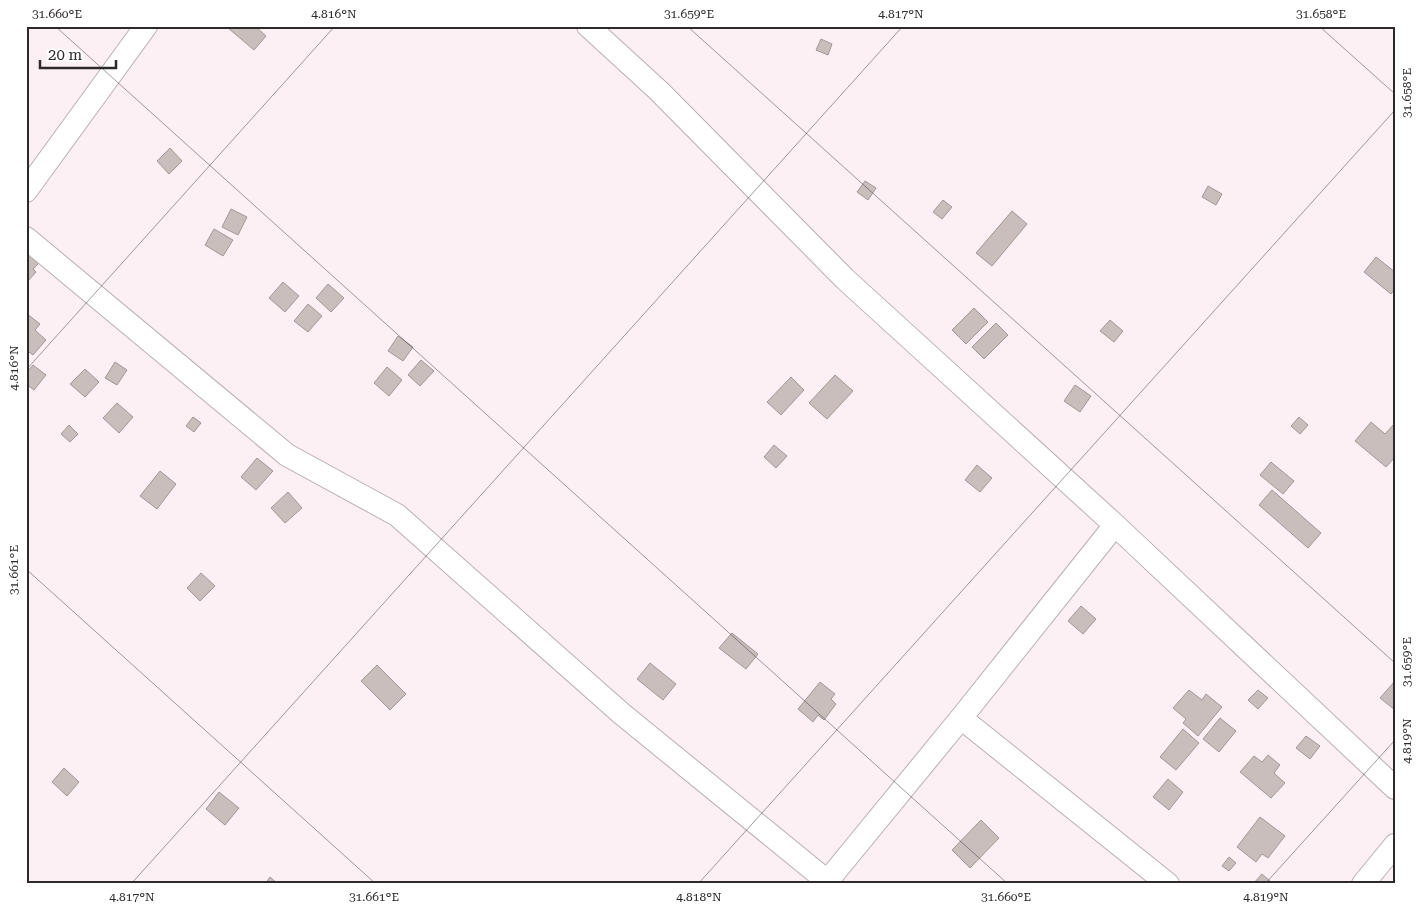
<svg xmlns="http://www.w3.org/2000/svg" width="1421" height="910" viewBox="0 0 1421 910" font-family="'Roboto Serif',serif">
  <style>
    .building { fill: #cabebd; stroke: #a29696 }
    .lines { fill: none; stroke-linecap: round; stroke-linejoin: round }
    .street-casing { stroke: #b9aeb3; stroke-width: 24 }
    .street { stroke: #fff; stroke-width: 22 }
    .ticks { fill: none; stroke: #2d282a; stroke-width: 1; stroke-opacity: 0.45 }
    .neatline { fill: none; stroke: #2d282a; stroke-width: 2 }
    .ticks-label { font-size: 12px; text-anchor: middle; fill: #2d282a }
  </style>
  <rect width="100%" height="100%" fill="#fcf0f5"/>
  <path class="building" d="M 230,26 L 255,26 L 266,36 L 254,50 L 228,28 Z
    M 821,39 L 832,44 L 828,55 L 816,50 Z
    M 170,148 L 182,161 L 169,174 L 157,161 Z
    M 865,181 L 876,188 L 868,200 L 857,192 Z
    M 1208,186 L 1222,194 L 1216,205 L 1202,197 Z
    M 943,200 L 952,207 L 942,219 L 933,212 Z
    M 231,209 L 247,217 L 238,235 L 222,227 Z
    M 1012,211 L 1027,224 L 992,266 L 976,253 Z
    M 214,229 L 233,240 L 223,256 L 205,245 Z
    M 26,251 L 39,263 L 33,269 L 36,272 L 27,282 Z
    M 1376,257 L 1395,272 L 1395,289 L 1391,294 L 1364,272 Z
    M 283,282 L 299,296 L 285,312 L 269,298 Z
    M 328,284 L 344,298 L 331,312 L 316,298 Z
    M 308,304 L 322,316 L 308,332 L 294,321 Z
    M 974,308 L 988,322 L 966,344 L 952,330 Z
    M 26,313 L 40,324 L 35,330 L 46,340 L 33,355 L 26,350 Z
    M 1110,320 L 1123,331 L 1114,342 L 1100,331 Z
    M 996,323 L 1008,335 L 984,359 L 972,347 Z
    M 398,336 L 413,347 L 403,361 L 388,351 Z
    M 421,360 L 434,371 L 420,386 L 408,375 Z
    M 115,362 L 127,370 L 117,385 L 105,378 Z
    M 33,365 L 46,375 L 34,390 L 26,384 L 26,373 Z
    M 387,367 L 402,380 L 389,396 L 374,383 Z
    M 85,369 L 99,382 L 85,397 L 70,384 Z
    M 835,375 L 853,391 L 827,419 L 809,403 Z
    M 791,377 L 804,390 L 781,415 L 767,402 Z
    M 1075,385 L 1091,396 L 1080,412 L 1064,401 Z
    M 117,403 L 133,417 L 119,433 L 103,418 Z
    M 193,417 L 201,423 L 194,432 L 186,426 Z
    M 1299,417 L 1308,425 L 1300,434 L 1291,426 Z
    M 1371,422 L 1385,434 L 1395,423 L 1395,457 L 1386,467 L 1355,441 Z
    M 69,425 L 78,434 L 70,442 L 61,434 Z
    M 774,445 L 787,456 L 776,468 L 764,457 Z
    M 257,458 L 273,471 L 256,490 L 241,477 Z
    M 1271,462 L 1294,481 L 1283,494 L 1260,475 Z
    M 977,465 L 992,478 L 980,492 L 965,480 Z
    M 160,471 L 176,484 L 157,509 L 140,496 Z
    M 1272,490 L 1321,533 L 1308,548 L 1259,505 Z
    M 288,492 L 302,508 L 285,523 L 271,508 Z
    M 201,573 L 215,586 L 200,601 L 187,588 Z
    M 1081,606 L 1096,619 L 1083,634 L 1068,621 Z
    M 732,633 L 758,654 L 746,669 L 719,648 Z
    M 650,663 L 676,684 L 663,700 L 637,679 Z
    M 377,665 L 406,694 L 390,710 L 361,681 Z
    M 1395,681 L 1395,710 L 1380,698 Z
    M 820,682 L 835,694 L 831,699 L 836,704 L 824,720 L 818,715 L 813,722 L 798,709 Z
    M 1189,690 L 1202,700 L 1206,694 L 1222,707 L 1198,736 L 1183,723 L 1186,719 L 1173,708 Z
    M 1258,690 L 1268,698 L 1258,709 L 1248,700 Z
    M 1220,718 L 1236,731 L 1219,752 L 1203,739 Z
    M 1183,729 L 1199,743 L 1176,770 L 1160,757 Z
    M 1306,736 L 1320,746 L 1310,759 L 1296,748 Z
    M 1268,755 L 1280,765 L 1274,773 L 1285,783 L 1271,798 L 1240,772 L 1254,756 L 1262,762 Z
    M 64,768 L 79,782 L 67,796 L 52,782 Z
    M 1168,779 L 1183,792 L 1169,810 L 1153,797 Z
    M 219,792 L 239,808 L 225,825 L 206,809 Z
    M 1260,817 L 1285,836 L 1268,858 L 1262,854 L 1256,862 L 1237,847 Z
    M 981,820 L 999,838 L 970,868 L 952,850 Z
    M 1229,857 L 1236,863 L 1229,871 L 1222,866 Z
    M 1262,874 L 1271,882 L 1269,884 L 1253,884 Z
    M 270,877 L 278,884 L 265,884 Z"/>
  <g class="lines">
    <g class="street-casing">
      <path id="street" d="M 588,26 L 659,91 L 845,279 L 1115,525 L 1395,788
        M 26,191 L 146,26
        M 26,238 L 287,455 L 397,515 L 622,714 L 827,881
        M 961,718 L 1168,884
        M 825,884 L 961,718 L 1115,525
        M 1363,884 L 1395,845"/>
    </g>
    <use href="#street" class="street"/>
  </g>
  <path class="ticks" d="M 55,26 L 1008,884M 687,26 L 1395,663M 1319,26 L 1395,94M 26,370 L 335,26M 26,569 L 376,884M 131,884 L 903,26M 698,884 L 1395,110M 1265,884 L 1395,740"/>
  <rect width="1421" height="910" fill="none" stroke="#ffffff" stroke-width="55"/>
  <path d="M40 60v8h76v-8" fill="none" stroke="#2d282a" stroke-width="2.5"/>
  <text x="48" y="60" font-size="15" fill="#2d282a" stroke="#ffffff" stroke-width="4" paint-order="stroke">20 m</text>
  <rect x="28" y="28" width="1366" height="854" class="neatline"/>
  <g class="ticks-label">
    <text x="57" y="18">31.660°E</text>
    <text x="334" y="18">4.816°N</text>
    <text x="689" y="18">31.659°E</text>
    <text x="901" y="18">4.817°N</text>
    <text x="1321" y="18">31.658°E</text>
    <text transform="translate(1407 93) rotate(-90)" y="4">31.658°E</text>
    <text transform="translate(14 368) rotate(-90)" y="4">4.816°N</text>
    <text transform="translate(14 570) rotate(-90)" y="4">31.661°E</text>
    <text transform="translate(1407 662) rotate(-90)" y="4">31.659°E</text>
    <text transform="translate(1407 741) rotate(-90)" y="4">4.819°N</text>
    <text x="132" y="901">4.817°N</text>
    <text x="374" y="901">31.661°E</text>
    <text x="699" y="901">4.818°N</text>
    <text x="1006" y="901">31.660°E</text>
    <text x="1266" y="901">4.819°N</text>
  </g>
</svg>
